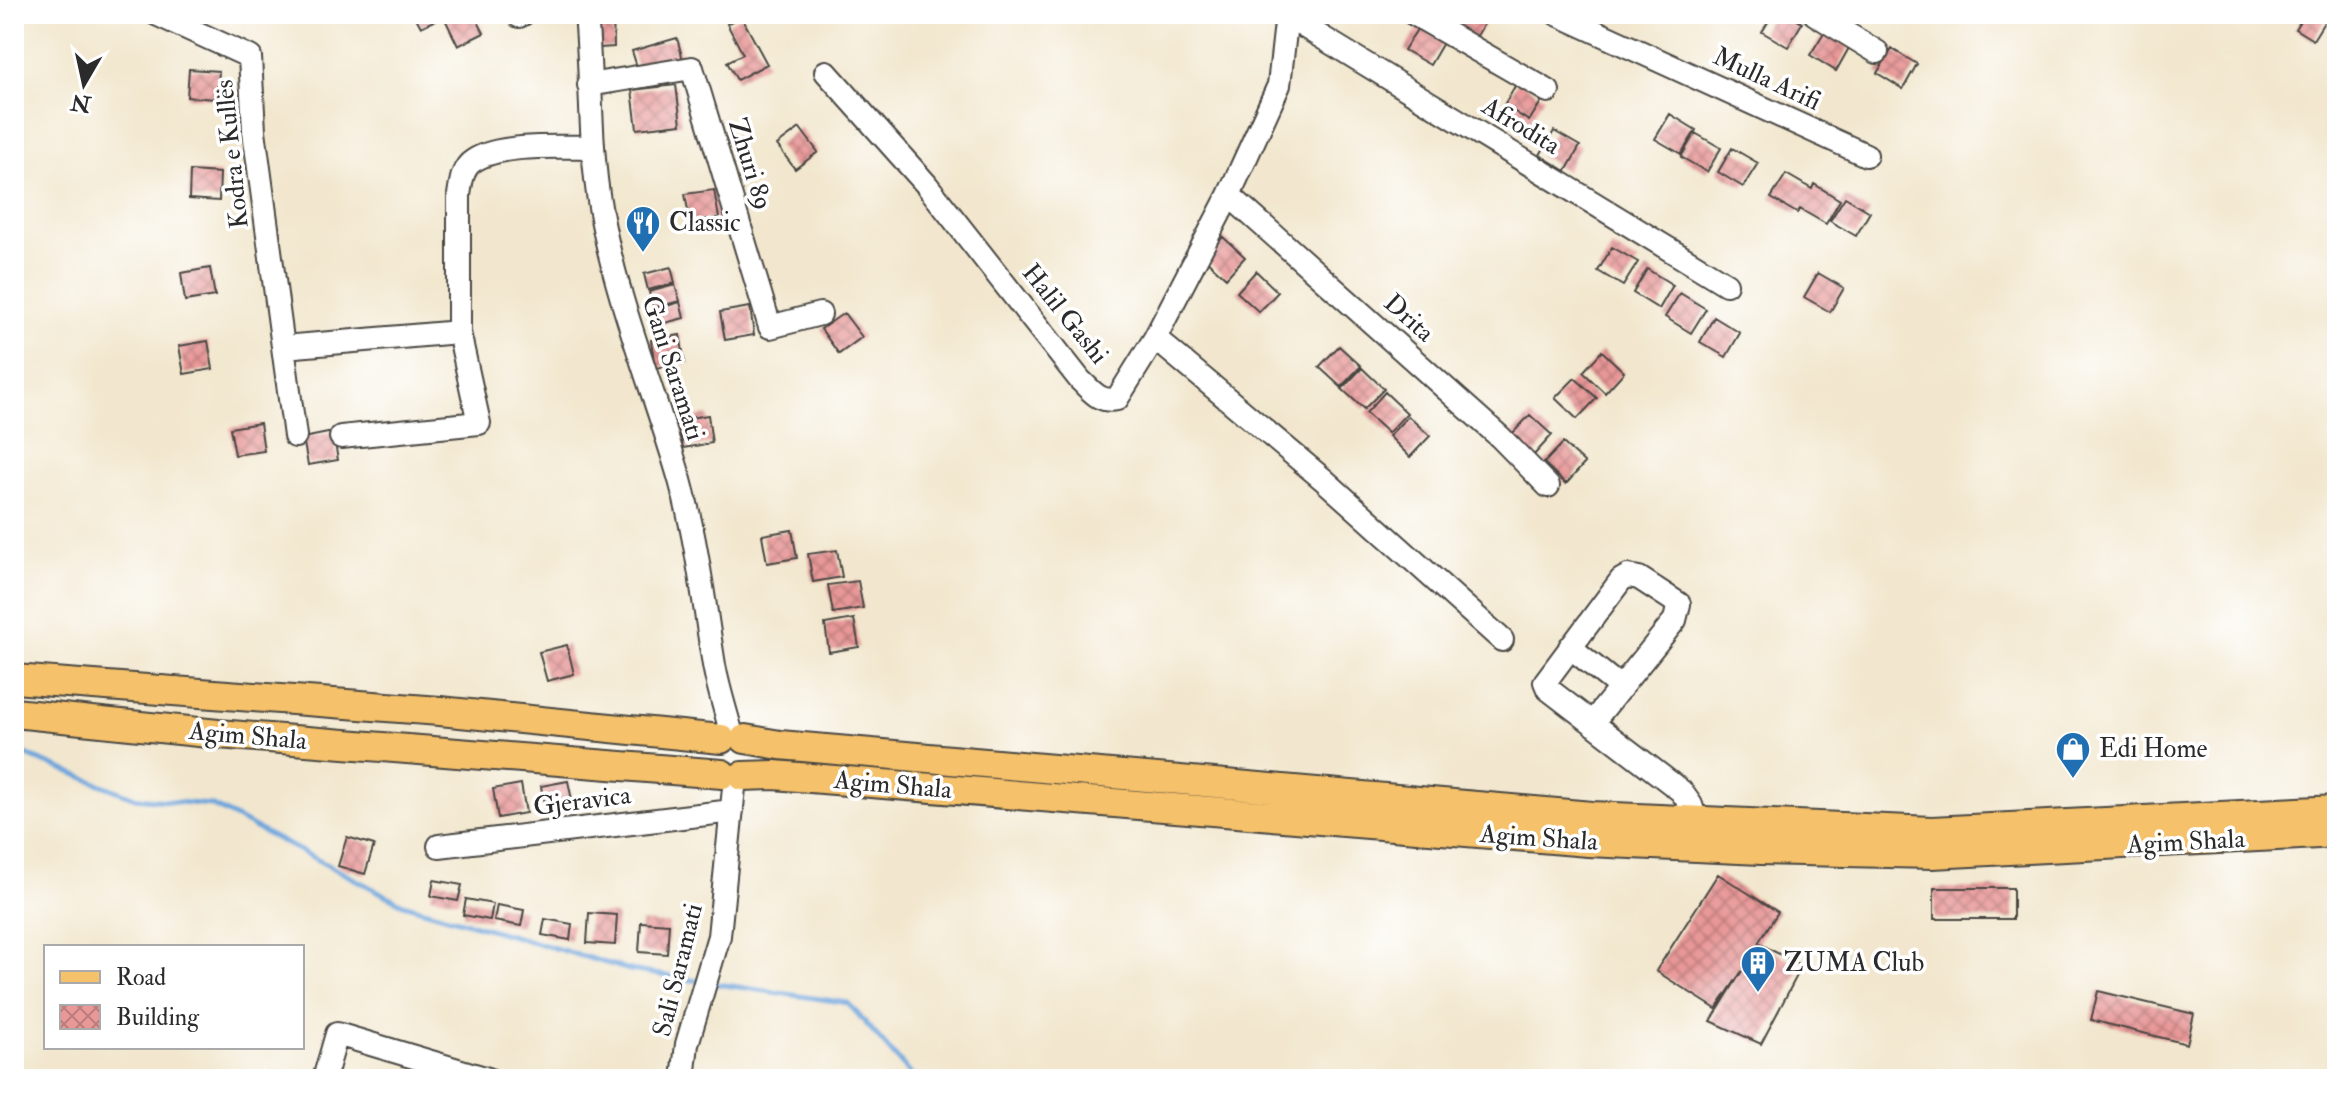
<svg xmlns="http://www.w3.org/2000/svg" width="2351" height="1093" viewBox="0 0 2351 1093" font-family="'IM FELL Double Pica',serif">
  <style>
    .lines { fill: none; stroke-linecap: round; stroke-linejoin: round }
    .stream { stroke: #6ca4db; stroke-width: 5 }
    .building { fill: url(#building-cross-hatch) }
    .minor-casing { stroke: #494743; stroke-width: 26 }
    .major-casing { stroke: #494743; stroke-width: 32 }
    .minor { stroke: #fff; stroke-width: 22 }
    .major { stroke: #f5c16b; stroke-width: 28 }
    .labels { text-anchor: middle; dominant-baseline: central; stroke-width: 7; stroke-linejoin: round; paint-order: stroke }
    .street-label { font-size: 26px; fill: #2b2b2b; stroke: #fff }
    .poi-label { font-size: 26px; fill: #2b2b2b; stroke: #fff; text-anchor: start }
  </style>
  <defs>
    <pattern id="building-cross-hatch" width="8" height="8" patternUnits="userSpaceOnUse" patternTransform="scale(2)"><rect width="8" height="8" fill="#e99898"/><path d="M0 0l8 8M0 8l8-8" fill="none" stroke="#bd7c7c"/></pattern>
  </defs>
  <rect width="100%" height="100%" fill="#fff"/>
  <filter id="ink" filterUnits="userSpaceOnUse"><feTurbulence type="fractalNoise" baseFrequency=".0125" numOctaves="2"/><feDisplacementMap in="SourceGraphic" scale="16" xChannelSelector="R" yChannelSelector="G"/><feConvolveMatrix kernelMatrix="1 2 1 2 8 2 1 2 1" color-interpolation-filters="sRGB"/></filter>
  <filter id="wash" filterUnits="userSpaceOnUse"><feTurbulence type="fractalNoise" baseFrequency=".006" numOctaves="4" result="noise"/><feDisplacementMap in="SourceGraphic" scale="32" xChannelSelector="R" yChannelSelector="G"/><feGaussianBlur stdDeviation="1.8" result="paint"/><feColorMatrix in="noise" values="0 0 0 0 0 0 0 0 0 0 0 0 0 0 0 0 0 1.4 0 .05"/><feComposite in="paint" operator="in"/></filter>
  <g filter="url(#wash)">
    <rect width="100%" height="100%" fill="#f2e7ce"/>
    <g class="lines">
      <path class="stream" d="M 14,750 L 135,798 L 211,805 L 403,904 L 630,970 L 698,981
        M 711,983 L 848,1003 L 915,1079"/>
    </g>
    <g id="blocks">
      <path class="building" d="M 414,14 L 448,14 L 421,27 Z
        M 455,14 L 474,14 L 484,33 L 458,46 L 445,19 Z
        M 598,14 L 613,14 L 614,47 L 600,48 Z
        M 1455,14 L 1490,14 L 1475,39 L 1449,24 Z
        M 1773,14 L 1787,14 L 1802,23 L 1788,47 L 1762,32 Z
        M 2304,14 L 2329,14 L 2313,40 L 2295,29 Z
        M 741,16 L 767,64 L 737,80 L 727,62 L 743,54 L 727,24 Z
        M 1419,26 L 1444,41 L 1430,65 L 1404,50 Z
        M 1825,31 L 1850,46 L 1836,71 L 1810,55 Z
        M 677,38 L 683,60 L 639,73 L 632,51 Z
        M 1892,49 L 1917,64 L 1903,89 L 1877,73 Z
        M 189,69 L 219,71 L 217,99 L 187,97 Z
        M 1518,81 L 1544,97 L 1529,121 L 1504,105 Z
        M 676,85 L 681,124 L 637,129 L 632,90 Z
        M 1670,114 L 1696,130 L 1681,154 L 1655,139 Z
        M 800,128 L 818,152 L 795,169 L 777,145 Z
        M 1554,131 L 1580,146 L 1566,171 L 1540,155 Z
        M 1695,133 L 1721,148 L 1707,172 L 1681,157 Z
        M 1732,148 L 1758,163 L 1743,187 L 1718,172 Z
        M 190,171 L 220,173 L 219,201 L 189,199 Z
        M 1786,174 L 1812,189 L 1814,184 L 1840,200 L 1826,224 L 1800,209 L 1797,213 L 1771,198 Z
        M 714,190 L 719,218 L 690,222 L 685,194 Z
        M 1845,197 L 1870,212 L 1856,236 L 1830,221 Z
        M 1223,237 L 1245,257 L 1226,278 L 1204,258 Z
        M 1612,247 L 1638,262 L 1623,286 L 1598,271 Z
        M 671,267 L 675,283 L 648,290 L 644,274 Z
        M 210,268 L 215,296 L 185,301 L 181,273 Z
        M 1647,269 L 1673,285 L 1659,309 L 1633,293 Z
        M 1256,271 L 1278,292 L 1259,312 L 1237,292 Z
        M 1818,273 L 1844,288 L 1830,312 L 1804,297 Z
        M 675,285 L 680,301 L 653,308 L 649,292 Z
        M 1680,293 L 1706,309 L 1691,333 L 1665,317 Z
        M 680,302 L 684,318 L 657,325 L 653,310 Z
        M 750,307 L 754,335 L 725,340 L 720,312 Z
        M 844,313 L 862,337 L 839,354 L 821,329 Z
        M 1714,317 L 1740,333 L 1726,357 L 1700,342 Z
        M 680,335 L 685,363 L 655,368 L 651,340 Z
        M 208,341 L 213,369 L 184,374 L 179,346 Z
        M 1339,346 L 1361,366 L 1341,387 L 1319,367 Z
        M 1602,351 L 1624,372 L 1605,393 L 1583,372 Z
        M 1362,368 L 1384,389 L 1364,409 L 1342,389 Z
        M 1575,378 L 1597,398 L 1577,419 L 1555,398 Z
        M 1385,392 L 1407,413 L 1388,433 L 1366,413 Z
        M 708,415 L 712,443 L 683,448 L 678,420 Z
        M 1530,415 L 1552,435 L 1533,456 L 1511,435 Z
        M 1408,416 L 1430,436 L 1410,457 L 1389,436 Z
        M 260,423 L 264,451 L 235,455 L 230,428 Z
        M 333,432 L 338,460 L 308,465 L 303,438 Z
        M 1563,443 L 1585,463 L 1566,484 L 1544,463 Z
        M 792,530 L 797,558 L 767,563 L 762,535 Z
        M 837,550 L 842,577 L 813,582 L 808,554 Z
        M 858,581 L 863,608 L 833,613 L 828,585 Z
        M 854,619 L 859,647 L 829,652 L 825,624 Z
        M 567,645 L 574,674 L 547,681 L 539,652 Z
        M 568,781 L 574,810 L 546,815 L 541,786 Z
        M 521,784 L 526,813 L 498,818 L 493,789 Z
        M 347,837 L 374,845 L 365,874 L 338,866 Z
        M 1718,874 L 1778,912 L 1758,943 L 1802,966 L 1761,1044 L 1711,1021 L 1742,971 L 1716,1009 L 1656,971 Z
        M 434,880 L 462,885 L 458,901 L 431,896 Z
        M 1934,888 L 2013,888 L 2013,919 L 1934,919 Z
        M 466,899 L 493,904 L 490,920 L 463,915 Z
        M 497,905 L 524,910 L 521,926 L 494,921 Z
        M 589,913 L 617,915 L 615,945 L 587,943 Z
        M 545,919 L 572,924 L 570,940 L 542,935 Z
        M 641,922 L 669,924 L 667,954 L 639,952 Z
        M 2098,991 L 2194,1014 L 2187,1044 L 2091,1020 Z"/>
    </g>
  </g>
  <g filter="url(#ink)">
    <use href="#blocks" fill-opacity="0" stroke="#494743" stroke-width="2"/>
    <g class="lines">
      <g class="minor-casing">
        <path id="minor" d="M 156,14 L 250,57 L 254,131 L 295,436
          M 586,14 C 592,79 589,143 600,207 C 616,301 654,389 680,480 C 697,541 704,603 714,665 C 718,688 726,712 732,735
          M 1414,14 L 1548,91
          M 1557,14 L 1866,155
          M 1815,14 L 1877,52
          M 519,16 L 523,14
          M 1287,16 L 1726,284
          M 826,72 L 926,184 L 1080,380 C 1092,391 1099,403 1117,399 L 1155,338 L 1229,195 L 1279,85 L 1287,14
          M 589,85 L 692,68 L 770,327 L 820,314
          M 1229,195 L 1500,437 L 1548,486
          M 1155,338 L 1324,480 L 1502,640
          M 284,347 L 459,332
          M 341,437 L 479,423 L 459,332 L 459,195 C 461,183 462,168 473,161 C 499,143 561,147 592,147
          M 1570,647 L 1621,688
          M 1592,723 L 1675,620 L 1679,604 L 1639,578 L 1628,576 L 1621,580 L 1545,682 L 1548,689 L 1681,791 L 1691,805 L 1696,820
          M 439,846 L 732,811
          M 324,1079 L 337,1034 L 488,1079
          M 683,1079 L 687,1044 L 719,936 L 735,778"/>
      </g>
      <g class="major-casing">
        <path id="major" d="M 14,679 L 440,711 L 721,739
          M 14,713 L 218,734 L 722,774
          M 745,739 L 780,745 L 1592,816 L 1932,831 L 2337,810
          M 742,776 L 774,775 L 1588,842 L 1761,850 L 1932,854 L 2337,833"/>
      </g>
      <use href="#minor" class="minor"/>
      <use href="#major" class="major"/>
    </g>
  </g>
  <defs>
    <g id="restaurant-pin" transform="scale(1.8)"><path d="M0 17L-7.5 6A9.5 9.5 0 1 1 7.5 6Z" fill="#1f6fb2" stroke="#fff"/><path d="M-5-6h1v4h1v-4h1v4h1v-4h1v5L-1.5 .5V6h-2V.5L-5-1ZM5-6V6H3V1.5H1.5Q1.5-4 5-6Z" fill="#fff"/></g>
    <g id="shop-pin" transform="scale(1.8)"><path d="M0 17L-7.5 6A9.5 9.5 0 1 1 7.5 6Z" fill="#1f6fb2" stroke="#fff"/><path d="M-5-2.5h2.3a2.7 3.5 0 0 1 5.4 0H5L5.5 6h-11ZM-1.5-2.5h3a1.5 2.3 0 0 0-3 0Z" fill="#fff"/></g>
    <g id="building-pin" transform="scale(1.8)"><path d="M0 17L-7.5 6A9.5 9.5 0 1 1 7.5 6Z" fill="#1f6fb2" stroke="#fff"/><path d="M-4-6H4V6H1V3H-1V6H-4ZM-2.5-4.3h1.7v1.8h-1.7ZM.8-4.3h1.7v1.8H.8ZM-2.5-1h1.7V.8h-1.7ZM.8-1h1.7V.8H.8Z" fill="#fff"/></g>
  </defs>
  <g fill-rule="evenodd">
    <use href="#restaurant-pin" x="643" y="223"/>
    <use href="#shop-pin" x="2073" y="749"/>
    <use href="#building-pin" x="1758" y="963"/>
  </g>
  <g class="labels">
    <g class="street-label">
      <text transform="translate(1767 79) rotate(25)">Mulla Arifi</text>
      <text transform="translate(1521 126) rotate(31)">Afrodita</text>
      <text transform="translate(232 154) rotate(-96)">Kodra e Kullës</text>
      <text transform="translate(750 164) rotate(73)">Zhuri 89</text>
      <text transform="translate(1065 314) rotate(51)">Halil Gashi</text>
      <text transform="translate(1409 318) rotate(42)">Drita</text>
      <text transform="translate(673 368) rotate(72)">Gani Saramati</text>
      <text transform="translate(248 736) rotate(5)">Agim Shala</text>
      <text transform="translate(893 785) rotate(5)">Agim Shala</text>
      <text transform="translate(582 801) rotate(-7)">Gjeravica</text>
      <text transform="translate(1539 838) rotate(4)">Agim Shala</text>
      <text transform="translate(2186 842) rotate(-3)">Agim Shala</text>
      <text transform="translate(678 970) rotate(-76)">Sali Saramati</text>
    </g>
    <g class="poi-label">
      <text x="669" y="223">Classic</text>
      <text x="2099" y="749">Edi Home</text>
      <text x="1784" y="963">ZUMA Club</text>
    </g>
  </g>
  <rect width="2351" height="1093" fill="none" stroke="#fff" stroke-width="48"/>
  <rect x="44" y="945" width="260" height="104" fill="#ffffff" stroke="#aaaaaa" stroke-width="2"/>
  <rect x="60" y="971" width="40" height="12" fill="#f5c16b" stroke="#aaaaaa" stroke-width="2"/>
  <text x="116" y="985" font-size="24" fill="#2b2b2b">Road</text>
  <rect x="60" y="1005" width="40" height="24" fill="url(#building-cross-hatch)" stroke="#aaaaaa" stroke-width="2"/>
  <text x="116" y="1025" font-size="24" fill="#2b2b2b">Building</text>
  <g transform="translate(84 84) rotate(189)" stroke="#ffffff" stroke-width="6" paint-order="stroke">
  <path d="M0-6L14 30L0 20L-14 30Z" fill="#2b2b2b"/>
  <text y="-12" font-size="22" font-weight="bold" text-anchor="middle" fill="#2b2b2b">N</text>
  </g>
</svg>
